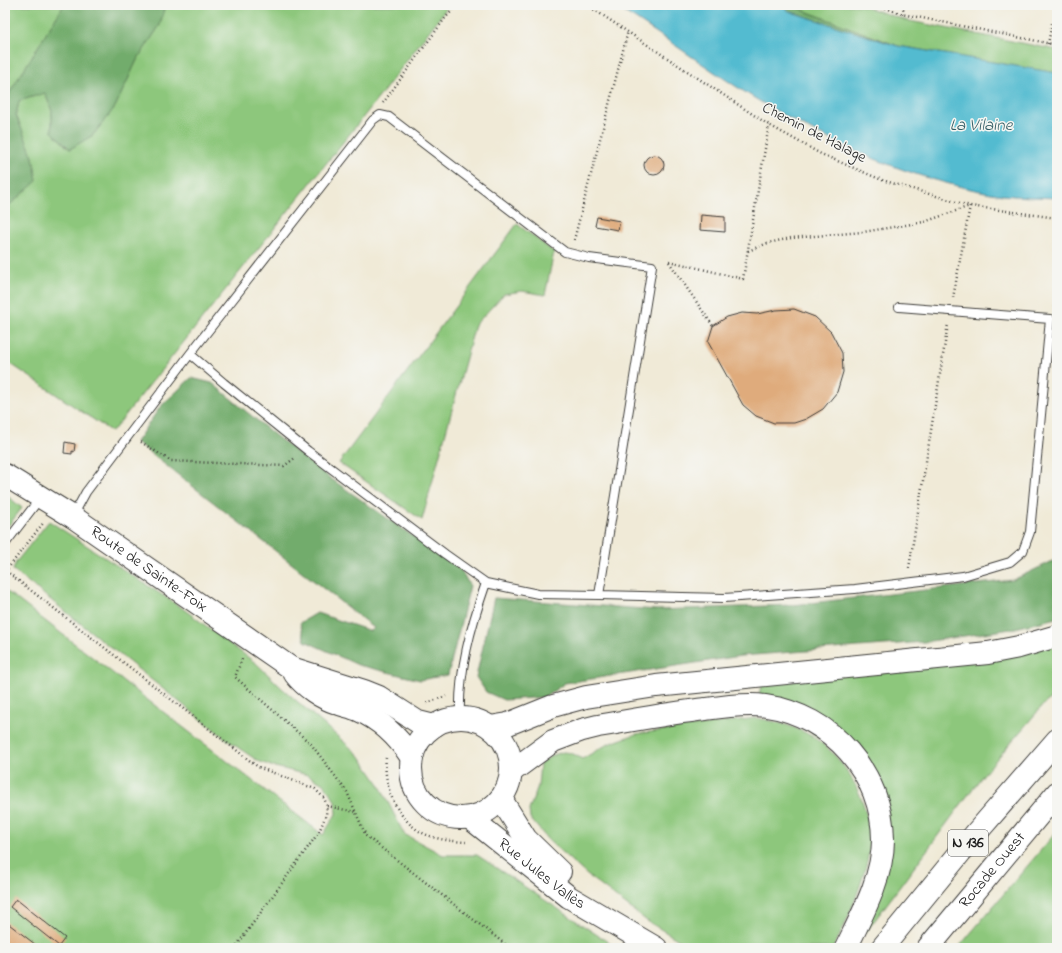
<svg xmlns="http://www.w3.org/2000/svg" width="1062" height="953" viewBox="0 0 1062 953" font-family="'Indie Flower',sans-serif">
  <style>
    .green { fill: #8dc77c; stroke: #54724c }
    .forest { fill: #72ac6c; stroke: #476444 }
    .water { fill: #52bbd0; stroke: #376c76 }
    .building { fill: #dfab7c }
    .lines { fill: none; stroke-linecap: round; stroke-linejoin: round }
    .lane-casing { stroke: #3c3b38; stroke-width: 10 }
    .secondary-casing { stroke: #3c3b38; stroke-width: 24 }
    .highway-casing { stroke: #3c3b38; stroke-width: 24 }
    .path { stroke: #3c3b38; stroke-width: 2.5; stroke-dasharray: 1 3; stroke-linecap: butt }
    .lane { stroke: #fff; stroke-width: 8 }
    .secondary { stroke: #fff; stroke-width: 22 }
    .highway { stroke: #fff; stroke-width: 22 }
    .labels { text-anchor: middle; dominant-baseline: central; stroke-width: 3; stroke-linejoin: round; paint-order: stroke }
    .shield { fill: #f6f6f2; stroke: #5d5d5c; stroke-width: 1 }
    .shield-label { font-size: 15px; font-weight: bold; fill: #1c1c1c }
    .street-label { font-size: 16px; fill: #1c1c1c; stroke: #f6f6f2 }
    .water-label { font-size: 17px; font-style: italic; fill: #325c64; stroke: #f6f6f2 }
  </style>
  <rect width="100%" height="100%" fill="#f6f6f2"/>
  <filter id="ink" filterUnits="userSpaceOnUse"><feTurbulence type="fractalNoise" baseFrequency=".025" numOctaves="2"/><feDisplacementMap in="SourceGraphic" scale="8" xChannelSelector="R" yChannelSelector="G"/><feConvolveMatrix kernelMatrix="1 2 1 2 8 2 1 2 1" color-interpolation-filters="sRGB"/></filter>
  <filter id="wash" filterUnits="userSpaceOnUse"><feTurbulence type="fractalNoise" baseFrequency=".012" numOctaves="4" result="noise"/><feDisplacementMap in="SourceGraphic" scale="16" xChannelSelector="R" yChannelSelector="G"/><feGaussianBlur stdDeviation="0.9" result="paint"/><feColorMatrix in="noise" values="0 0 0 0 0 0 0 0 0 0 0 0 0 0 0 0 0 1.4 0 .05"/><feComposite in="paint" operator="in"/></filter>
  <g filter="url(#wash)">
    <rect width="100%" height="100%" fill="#f0ead7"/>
    <path class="green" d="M 5,5 L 64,5 L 5,100 Z
      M 165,5 L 449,5 L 380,96 L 112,432 L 5,360 L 5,209 L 37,180 L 33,157 L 16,115 L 19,101 L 45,93 L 52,111 L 52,132 L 69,149 L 93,135 L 115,107 L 137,60 L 160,25 Z
      M 795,5 L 860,5 L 905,20 L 1057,50 L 1057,73 L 898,46 L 805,11 Z
      M 517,224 L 554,252 L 545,295 L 522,291 L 504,294 L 475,325 L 422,520 L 339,463 Z
      M 5,494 L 22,508 L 5,530 Z
      M 49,521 L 182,608 L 257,664 L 283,689 L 359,755 L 379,784 L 404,834 L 443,855 L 477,855 L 617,948 L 5,948 L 5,590 L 323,835 L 336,814 L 335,801 L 325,785 L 308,775 L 271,766 L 258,761 L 230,742 L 13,570 L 16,562 Z
      M 1057,643 L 1057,694 L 1044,704 L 983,775 L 866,932 L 863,931 L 882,890 L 876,778 L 759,695 L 762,681 Z
      M 756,718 C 773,721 791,725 806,733 C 843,752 870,800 870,842 C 869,869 847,924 833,948 L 692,948 L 647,921 L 587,875 L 548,840 L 530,818 L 529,810 L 538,786 L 540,764 C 557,752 564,747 582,759 L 608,744 L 636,734 Z
      M 1057,831 L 1057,948 L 958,948 Z"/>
    <path class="forest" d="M 64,5 L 165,5 L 160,25 L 137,60 L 115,107 L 93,135 L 70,149 L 52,132 L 52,111 L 45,93 L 19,101 L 16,115 L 33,157 L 37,181 L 5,209 L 5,100 Z
      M 779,5 L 795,5 L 805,11 L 898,46 L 791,12 Z
      M 191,378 L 212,383 L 276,436 L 330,478 L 461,570 L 470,586 L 448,675 L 420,680 L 358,665 L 305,641 L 300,623 L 317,613 L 371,631 L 374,628 L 136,442 L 160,407 Z
      M 1057,559 L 1057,618 L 1011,629 L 924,642 L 741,656 L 565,683 L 545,697 L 504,700 L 486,692 L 476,677 L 494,598 L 657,610 L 793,605 L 1013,580 Z"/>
    <path class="water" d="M 613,5 L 779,5 L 791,12 L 898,46 L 1057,73 L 1057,198 C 1039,197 1020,197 1003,195 C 924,183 849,152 780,113 C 722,81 670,39 613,5 Z"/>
    <g id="blocks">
      <path class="building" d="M644 165a10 10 0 1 1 20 0a10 10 0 1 1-20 0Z
        M 701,215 L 725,217 L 725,232 L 700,230 Z
        M 597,217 L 620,221 L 618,230 L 595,226 Z
        M 794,309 L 815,317 L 831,332 L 842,353 L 843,372 L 837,392 L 823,409 L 806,419 L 794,423 L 774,423 L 756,416 L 743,405 L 708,342 L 713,326 L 727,317 L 742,313 L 757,314 L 776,310 Z
        M 65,442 L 75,444 L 74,452 L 72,451 L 72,454 L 64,453 Z
        M 16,899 L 65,938 L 59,946 L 10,907 Z
        M 5,921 L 40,948 L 5,948 Z"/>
    </g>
  </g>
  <g filter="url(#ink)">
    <use href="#blocks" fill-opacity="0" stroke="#3c3b38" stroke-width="1"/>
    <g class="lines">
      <g class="lane-casing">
        <path id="lane" d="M 73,516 L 86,492 L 190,354 L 373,120 L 380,115 L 389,117 L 565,252 L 589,258 L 652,266 L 599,595 L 538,594 L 486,583 L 445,554 L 308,451 L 224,383 L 190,354
          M 5,544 L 41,497
          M 599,595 L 724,598 L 855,589 L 963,576 L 1010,562 L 1023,551 L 1030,532 L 1050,319 L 899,307
          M 460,718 C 458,672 471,626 486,583"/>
      </g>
      <g class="secondary-casing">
        <g id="secondary">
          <path id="s1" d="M 5,475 L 73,517 L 291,668 L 364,691 L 379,697 L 418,722 L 434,726"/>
          <path d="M 295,674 C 305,687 321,698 337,703 C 344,706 351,707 358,710 C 381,720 398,737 412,758"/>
          <circle cx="461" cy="768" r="50"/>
          <path d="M 501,799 L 526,839 L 560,872"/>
          <path id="s2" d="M 470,818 L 569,897 L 656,948"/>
        </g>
      </g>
      <g class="highway-casing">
        <g id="highway">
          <path d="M 490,727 L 508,724 L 553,706 L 586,697 L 656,686 L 988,653 L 1019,647 L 1057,636"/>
          <path d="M 512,771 L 553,741 L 582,730 L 598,726 C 634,720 670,713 706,709 C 725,706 747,703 766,706 C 831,715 883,774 883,840 C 883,877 862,915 846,948"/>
          <path d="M 882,948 L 977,832 L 1057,740"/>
          <path id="s3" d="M 928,948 L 1057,793"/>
        </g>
      </g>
      <path class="path" d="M 587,5 L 769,125 L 821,154 L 882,180 L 970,206 L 1057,218
        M 878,5 L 902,14 L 1057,45
        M 902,14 L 905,5
        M 1048,44 L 1052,23 L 1057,18
        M 383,103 L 446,17 L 458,5
        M 574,240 L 628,31
        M 748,251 L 768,243 L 791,238 L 863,232 L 924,222 L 970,206 L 953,298
        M 669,261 L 743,279 L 769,125
        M 669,262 L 713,326
        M 1054,307 L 1057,296
        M 141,442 L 171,461 L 284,466 L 295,458
        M 909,568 L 948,324
        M 6,571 L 258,767 L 315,789 L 324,798 L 327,806 L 326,815 L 319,832 L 235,948
        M 5,572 L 44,522
        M 242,659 L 235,677 L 311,744 L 347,792 L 366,836 L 510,948
        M 427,703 L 446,696
        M 386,758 C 383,783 394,813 416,829 C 430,839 449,841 466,842
        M 327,806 L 355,812"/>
      <use href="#lane" class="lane"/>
      <use href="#secondary" class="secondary"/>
      <use href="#highway" class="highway"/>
    </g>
  </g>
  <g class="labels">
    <rect class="shield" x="948" y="830" width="40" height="26" rx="3"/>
    <g class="shield-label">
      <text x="968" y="843">N 136</text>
    </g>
    <g class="street-label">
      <text transform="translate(814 133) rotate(27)">Chemin de Halage</text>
      <text stroke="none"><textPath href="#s1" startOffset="172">Route de Sainte-Foix</textPath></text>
      <text stroke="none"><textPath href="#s3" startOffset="101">Rocade Ouest</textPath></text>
      <text stroke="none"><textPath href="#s2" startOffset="91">Rue Jules Vallès</textPath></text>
    </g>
    <g class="water-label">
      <text x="981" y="125">La Vilaine</text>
    </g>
  </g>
  <rect width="1062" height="953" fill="none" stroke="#f6f6f2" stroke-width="20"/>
</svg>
